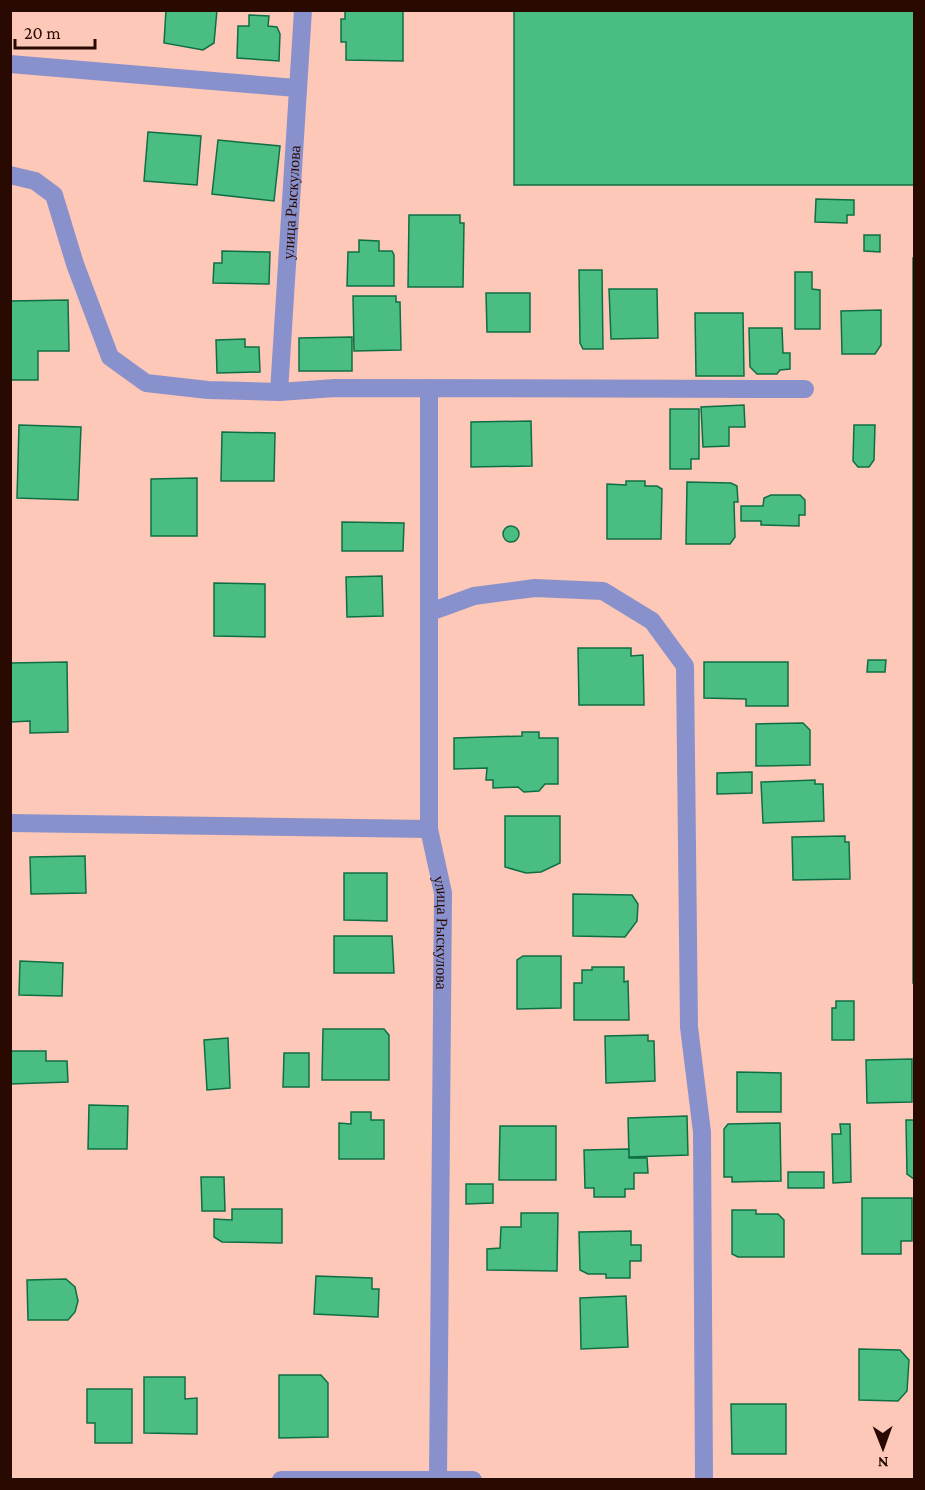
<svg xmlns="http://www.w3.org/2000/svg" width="925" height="1490" viewBox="0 0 925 1490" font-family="'Crimson Pro',serif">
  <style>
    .building { fill: #4abd83; stroke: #0f6e44; stroke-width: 1.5 }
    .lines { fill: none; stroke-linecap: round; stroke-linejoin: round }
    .street { stroke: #8991cc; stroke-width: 18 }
    .labels { text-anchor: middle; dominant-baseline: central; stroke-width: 4.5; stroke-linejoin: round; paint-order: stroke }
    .street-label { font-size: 16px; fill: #280a03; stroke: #fdc8b8 }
  </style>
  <rect width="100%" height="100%" fill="#fdc8b8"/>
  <path class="building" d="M 166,10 L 217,10 L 214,43 L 203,50 L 164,43 Z
    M 345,10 L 403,10 L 403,61 L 346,60 L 346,42 L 341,42 L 341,19 L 345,19 Z
    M 514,10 L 914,10 L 914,185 L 514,185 Z
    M 249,15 L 269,16 L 268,26 L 277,27 L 280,34 L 279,61 L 237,58 L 238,26 L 249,26 Z
    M 148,132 L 201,136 L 197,185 L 144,181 Z
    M 218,140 L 280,146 L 274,201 L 212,194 Z
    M 816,199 L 854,200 L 854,215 L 847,215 L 847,223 L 815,222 Z
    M 409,215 L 460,215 L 460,223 L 464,223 L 463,287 L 408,287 Z
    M 864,235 L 880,235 L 880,252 L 864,251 Z
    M 359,240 L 379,241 L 379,251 L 392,251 L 394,255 L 394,286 L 347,286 L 348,252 L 359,252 Z
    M 222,251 L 270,252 L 269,284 L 213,283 L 214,263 L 222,263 Z
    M 913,258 L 914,258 L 914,983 L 913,983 Z
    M 579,270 L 602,270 L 603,349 L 583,349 L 580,343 Z
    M 795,272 L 812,272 L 812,289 L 820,290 L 820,329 L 795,329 Z
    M 609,289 L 657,289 L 658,338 L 611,339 Z
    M 486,293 L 530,293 L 530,332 L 487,332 Z
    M 353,296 L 396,296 L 396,302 L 400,302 L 401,350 L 354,351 Z
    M 68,300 L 69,351 L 38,351 L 38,380 L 10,380 L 10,301 Z
    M 881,310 L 881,345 L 875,354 L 842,354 L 841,311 Z
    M 695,313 L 743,313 L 744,376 L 696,376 Z
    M 749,328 L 782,328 L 783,353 L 790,353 L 790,369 L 780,370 L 777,374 L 757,374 L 750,367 Z
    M 352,337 L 352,371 L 299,371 L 299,338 Z
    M 245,339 L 245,347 L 259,347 L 260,372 L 217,373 L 216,340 Z
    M 744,405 L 745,427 L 729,427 L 729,446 L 703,447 L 701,407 Z
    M 670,409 L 699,409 L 699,459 L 691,459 L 691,469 L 670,469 Z
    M 531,421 L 532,466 L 471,467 L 471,422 Z
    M 19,425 L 81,427 L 78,500 L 17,498 Z
    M 854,425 L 875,425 L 874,460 L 869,467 L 858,467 L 853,461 Z
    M 222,432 L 275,433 L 274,481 L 221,481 Z
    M 197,478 L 197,536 L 151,536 L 151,479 Z
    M 626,481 L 645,481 L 645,486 L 657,486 L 662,489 L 661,539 L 607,539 L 607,484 L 626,485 Z
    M 687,482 L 731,483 L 737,486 L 738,502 L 734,502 L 735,537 L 730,544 L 686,544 Z
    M 771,495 L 800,495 L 805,500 L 805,515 L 799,515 L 799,526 L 761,525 L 761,521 L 741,521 L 741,506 L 763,506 L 764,498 Z
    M 342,522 L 404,523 L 403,551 L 342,551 Z
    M503 534a8 8 0 1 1 16 0a8 8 0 1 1-16 0Z
    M 382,576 L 383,616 L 347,617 L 346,577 Z
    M 214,583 L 265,584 L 265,637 L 214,636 Z
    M 578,648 L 631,648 L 631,656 L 643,655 L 644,705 L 579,705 Z
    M 868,660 L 886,660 L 885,672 L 867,672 Z
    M 67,662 L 68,732 L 30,733 L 30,721 L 11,722 L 10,663 Z
    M 704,662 L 788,662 L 788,706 L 746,706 L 746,699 L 704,698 Z
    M 803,723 L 810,730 L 810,765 L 756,766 L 756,724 Z
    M 522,732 L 539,732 L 539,738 L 558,738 L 558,784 L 545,784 L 539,791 L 524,792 L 518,787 L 493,788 L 493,780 L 486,780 L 487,768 L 454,769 L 454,738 L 522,736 Z
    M 752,772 L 752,793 L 717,794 L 717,773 Z
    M 815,780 L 815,784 L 823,784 L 824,821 L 763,823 L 761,782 Z
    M 505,816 L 560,816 L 560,863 L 541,872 L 526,873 L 505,867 Z
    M 845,836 L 845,842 L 849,842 L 850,879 L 793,880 L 792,837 Z
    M 85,856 L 86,893 L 31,894 L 30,857 Z
    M 344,873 L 387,873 L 387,921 L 344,920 Z
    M 573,894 L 632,895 L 638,904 L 637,921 L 625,937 L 573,936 Z
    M 334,936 L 392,936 L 394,973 L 334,973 Z
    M 523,956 L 561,956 L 561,1008 L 517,1009 L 517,960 Z
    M 20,961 L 63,963 L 62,996 L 19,995 Z
    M 592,967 L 624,967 L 624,982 L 628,981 L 629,1020 L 574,1020 L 574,983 L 582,983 L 582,970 L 592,970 Z
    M 836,1001 L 854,1001 L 854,1040 L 832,1040 L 832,1008 L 836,1008 Z
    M 323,1029 L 384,1029 L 389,1035 L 389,1080 L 322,1080 Z
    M 648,1035 L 648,1041 L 654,1041 L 655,1081 L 606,1083 L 605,1036 Z
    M 228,1038 L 230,1088 L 207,1090 L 204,1040 Z
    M 10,1051 L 46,1051 L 46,1061 L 67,1061 L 68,1082 L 10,1084 Z
    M 284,1053 L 309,1053 L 309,1087 L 283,1087 Z
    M 912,1059 L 912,1102 L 867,1103 L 866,1060 Z
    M 737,1072 L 781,1073 L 781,1112 L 737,1112 Z
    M 89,1105 L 128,1106 L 127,1149 L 88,1149 Z
    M 351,1112 L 371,1112 L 371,1120 L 384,1120 L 384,1159 L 339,1159 L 339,1123 L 351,1124 Z
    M 687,1116 L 688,1155 L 629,1157 L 628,1118 Z
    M 906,1120 L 914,1120 L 914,1179 L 907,1174 Z
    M 780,1123 L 781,1181 L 732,1182 L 732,1177 L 724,1177 L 724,1129 L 728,1124 Z
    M 840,1124 L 850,1124 L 851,1182 L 833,1183 L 832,1134 L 841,1134 Z
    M 500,1126 L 556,1126 L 556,1180 L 499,1180 Z
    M 629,1149 L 629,1158 L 647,1158 L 648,1173 L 634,1173 L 634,1189 L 625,1189 L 625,1197 L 594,1197 L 594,1188 L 585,1188 L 584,1150 Z
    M 788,1172 L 824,1172 L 824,1188 L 788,1188 Z
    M 201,1177 L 224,1177 L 225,1211 L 202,1211 Z
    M 466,1184 L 493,1184 L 493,1203 L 466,1204 Z
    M 862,1198 L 912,1198 L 912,1241 L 901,1241 L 901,1254 L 862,1254 Z
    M 232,1209 L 282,1209 L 282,1243 L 222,1242 L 214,1237 L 214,1219 L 232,1220 Z
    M 732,1210 L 756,1210 L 756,1214 L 778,1214 L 784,1220 L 784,1257 L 738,1257 L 732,1254 Z
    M 521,1213 L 558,1213 L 557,1271 L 487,1270 L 487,1249 L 500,1248 L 501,1227 L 521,1227 Z
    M 631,1231 L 631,1245 L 641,1245 L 641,1261 L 630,1261 L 630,1278 L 606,1278 L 606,1274 L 588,1274 L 580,1270 L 579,1232 Z
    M 316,1276 L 372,1278 L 372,1289 L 379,1289 L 378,1317 L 314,1314 Z
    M 66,1279 L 75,1287 L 78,1301 L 75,1312 L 68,1320 L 28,1320 L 27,1280 Z
    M 626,1296 L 628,1347 L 581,1349 L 580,1298 Z
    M 859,1349 L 900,1350 L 909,1360 L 907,1391 L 898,1401 L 859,1400 Z
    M 279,1375 L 321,1375 L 328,1383 L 328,1437 L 279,1438 Z
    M 144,1377 L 185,1377 L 185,1399 L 197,1398 L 197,1434 L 144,1433 Z
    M 87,1389 L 132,1389 L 132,1443 L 95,1443 L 95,1423 L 87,1423 Z
    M 731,1404 L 786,1404 L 786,1454 L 732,1454 Z"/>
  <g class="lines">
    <g class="street">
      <path d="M 10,64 L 296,88"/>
      <path d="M 10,175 L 35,181 L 54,195 L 75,264 L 110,357 L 146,383 L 208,390 L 279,392 L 335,388 L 805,389"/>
      <path id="s1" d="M 429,388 L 429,829 L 443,893 L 438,1480"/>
      <path id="s2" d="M 279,392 L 303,10"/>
      <path d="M 430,612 L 474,596 L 535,588 L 603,591 L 652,621 L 685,666 L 689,1027 L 702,1132 L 704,1480"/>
      <path d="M 10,823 L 429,829"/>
      <path d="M 281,1480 L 473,1480"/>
    </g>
  </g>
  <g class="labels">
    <g class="street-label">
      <text stroke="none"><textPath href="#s2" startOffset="190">улица Рыскулова</textPath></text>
      <text stroke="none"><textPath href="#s1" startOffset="546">улица Рыскулова</textPath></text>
    </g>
  </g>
  <rect width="925" height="1490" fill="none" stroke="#280a03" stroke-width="24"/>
  <g transform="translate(883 1448) rotate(179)" stroke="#fdc8b8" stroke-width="4.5" paint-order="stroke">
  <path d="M0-4.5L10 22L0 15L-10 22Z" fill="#280a03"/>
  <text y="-9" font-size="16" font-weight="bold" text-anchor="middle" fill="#280a03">N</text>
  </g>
  <path d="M15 39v9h80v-9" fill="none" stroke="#280a03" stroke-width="3"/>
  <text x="24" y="39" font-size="18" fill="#280a03" stroke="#fdc8b8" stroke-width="4.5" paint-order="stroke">20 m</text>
</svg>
